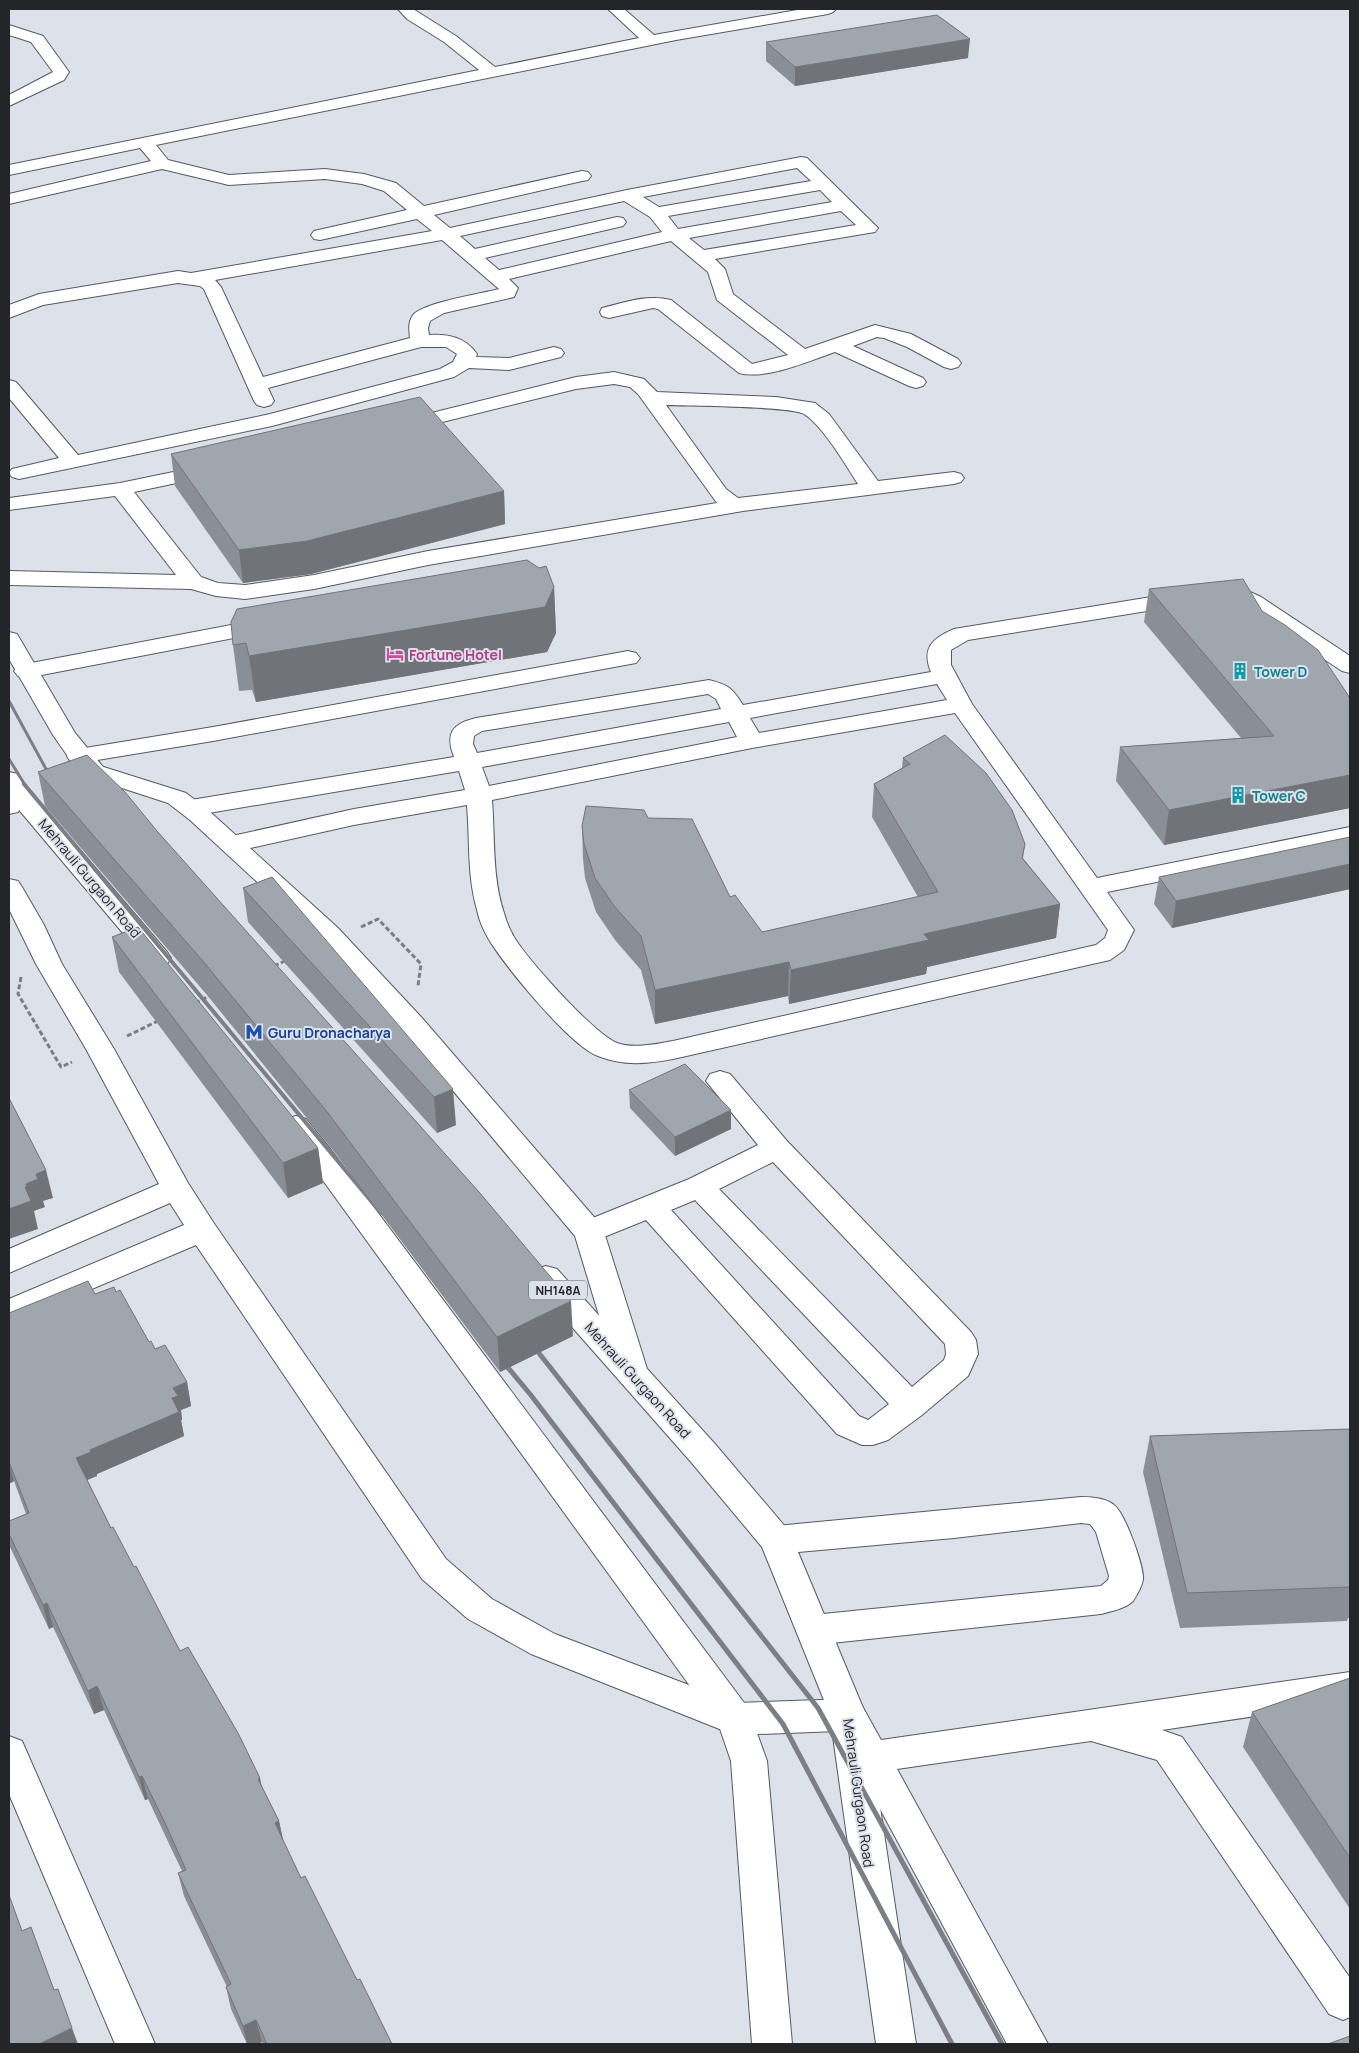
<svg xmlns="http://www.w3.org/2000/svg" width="1359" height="2053" viewBox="0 0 1359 2053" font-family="Manrope,sans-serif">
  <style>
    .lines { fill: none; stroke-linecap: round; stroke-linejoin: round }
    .minor-casing { stroke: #555960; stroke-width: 2 }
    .major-casing { stroke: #555960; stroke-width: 2 }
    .highway-casing { stroke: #555960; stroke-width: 2 }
    .path { stroke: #7b7f84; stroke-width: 3; stroke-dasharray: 5 2.5; stroke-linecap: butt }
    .minor { fill: #fff; fill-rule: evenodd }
    .major { fill: #fff; fill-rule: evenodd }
    .highway { fill: #fff; fill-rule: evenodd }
    .rail-far2 { stroke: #7c7f85; stroke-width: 3 }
    .rail-far1 { stroke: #7c7f85; stroke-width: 4 }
    .rail { stroke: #7c7f85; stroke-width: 5 }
    .wall { fill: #8a8f95 }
    .shaded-wall { fill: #707479 }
    .building { fill: #a0a6ad; stroke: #707479 }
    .labels { text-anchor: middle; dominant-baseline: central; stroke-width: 4; stroke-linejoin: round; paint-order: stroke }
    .shield { fill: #dde2ea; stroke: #5b5e62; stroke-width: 1 }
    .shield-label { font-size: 12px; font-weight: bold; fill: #232528 }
    .hotel-label { font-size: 14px; font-weight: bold; fill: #b23c85; stroke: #dde2ea; text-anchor: start }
    .culture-label { font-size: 14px; font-weight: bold; fill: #0d838f; stroke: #dde2ea; text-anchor: start }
    .street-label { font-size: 14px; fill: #232528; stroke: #dde2ea }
    .transit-label { font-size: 14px; font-weight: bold; fill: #164399; stroke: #dde2ea; text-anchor: start }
  </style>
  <rect width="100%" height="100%" fill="#dde2ea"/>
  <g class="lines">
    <g class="minor-casing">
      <path id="minor" d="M 398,9 L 413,9 L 456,36 L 495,67 L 639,38 L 608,9 L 624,9 L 654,35 L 803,9 L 836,9 L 833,12 L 828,14 L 676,40 L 156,145 L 168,160 L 229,175 L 325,169 L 364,174 L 396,183 L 424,206 L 582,171 L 588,172 L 591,176 L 588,180 L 582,181 L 434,215 L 450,228 L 627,190 L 801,157 L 807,158 L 878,228 L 875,232 L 869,233 L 715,259 L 725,269 L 733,294 L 805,349 L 875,325 L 911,334 L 958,359 L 961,363 L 958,367 L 951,369 L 944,367 L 907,347 L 884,338 L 877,337 L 853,346 L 923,378 L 926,382 L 923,386 L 916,388 L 909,386 L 835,352 C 809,361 766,380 739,373 L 658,309 L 653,308 L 609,318 L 602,316 L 600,312 L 602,308 C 625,302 648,294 671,300 L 752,364 L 788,355 L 717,300 L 708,272 L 671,241 L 509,279 L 518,288 L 514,297 L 444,313 L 430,321 L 428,328 L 429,335 C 448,334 465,337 477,354 L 476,357 L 509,358 L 554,347 L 561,349 L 564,353 L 561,357 L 509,370 L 469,368 L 454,377 L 272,426 L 19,479 L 12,477 L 9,473 L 12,469 L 59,458 L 9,398 L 9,380 L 16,382 L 78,455 L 270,414 L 440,369 L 453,362 L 457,354 L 446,347 L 421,347 L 268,388 L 274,401 L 271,405 L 264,407 L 257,405 L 254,401 L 204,289 L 200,286 L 178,283 L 43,305 L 9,318 L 9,305 L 39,294 L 178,271 L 191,273 L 432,231 L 417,219 L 320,240 L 314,239 L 311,235 L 314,231 L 407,210 L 384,191 L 362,184 L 325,179 L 229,185 L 162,169 L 9,204 L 9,194 L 151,161 L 140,148 L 9,175 L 9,165 L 479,70 L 444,42 L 407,19 ZM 797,168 L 811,181 L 659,207 L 643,197 ZM 820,190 L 832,202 L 678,229 L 668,216 ZM 624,201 L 650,217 L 662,232 L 499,270 L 485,258 L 623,226 L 626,222 L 623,218 L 617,217 L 475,249 L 460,236 ZM 841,211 L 856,225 L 704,250 L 689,238 ZM 442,240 L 499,289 C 480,294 425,302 413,315 C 408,322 409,330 410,338 L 263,377 L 221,287 L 215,280 Z
        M 9,25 L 43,36 L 69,72 L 64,80 L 9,106 L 9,95 L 53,72 L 31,42 L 9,35 Z
        M 614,372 L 644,379 L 657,392 L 776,397 L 815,403 L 829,414 L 878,481 L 954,472 L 961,474 L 964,478 L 961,482 L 954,484 L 743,511 L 428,565 L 314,589 L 245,599 L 216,596 L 191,589 L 9,585 L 9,571 L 176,575 L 115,496 L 9,510 L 9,498 L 120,483 L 212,464 L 219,466 L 222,470 L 219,474 L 134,492 L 201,577 L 218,583 L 245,585 L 314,575 L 428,551 L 717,503 L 638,394 L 630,387 L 614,384 L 576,389 L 402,432 L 395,430 L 392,426 L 395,422 L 576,377 ZM 666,405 C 688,406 791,406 804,414 C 823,426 845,464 858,484 L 738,498 L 726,489 Z
        M 1225,587 L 1248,591 L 1261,597 L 1350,656 L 1350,673 L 1342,671 L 1245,607 L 1235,602 L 1217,599 L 1214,594 L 1217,589 Z
        M 1182,592 L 1190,594 L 1193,599 L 1190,604 L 968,640 L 951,650 L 951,665 L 972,704 L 1097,878 L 1350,827 L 1350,843 L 1107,892 L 1134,930 L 1124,950 L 1110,960 L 673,1059 C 647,1064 623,1066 598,1056 C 570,1046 504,965 488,938 C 483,929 479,920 477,910 C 467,876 470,840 467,805 L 354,825 L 232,852 L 223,850 L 219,844 L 223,838 L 232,836 L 354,809 L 465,790 L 459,771 L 191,816 L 182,813 L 179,808 L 182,803 L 191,800 L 454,757 C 445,733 452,724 476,718 L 709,680 C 729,685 732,688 743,705 L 931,672 C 921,648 933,638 954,629 ZM 937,684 L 947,700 L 759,733 L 750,718 ZM 708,694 L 716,699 L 721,709 L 477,753 L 473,744 L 474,736 L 482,731 ZM 955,713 L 1108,930 L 1105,938 L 1096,945 L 673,1041 C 656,1044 633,1049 617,1043 C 593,1033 528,960 514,937 C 510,930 506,921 504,913 C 492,877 495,837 492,800 L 752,748 ZM 729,722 L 737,737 L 489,786 L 482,767 Z
        M 268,618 L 276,620 L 279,625 L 276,630 L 26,678 L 18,676 L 14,671 L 18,666 L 26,664 Z
        M 628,651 L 636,653 L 640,658 L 636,663 L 213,741 L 79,763 L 70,761 L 67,756 L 70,751 L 79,749 L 213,727 Z
        M 17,785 L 26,787 L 29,792 L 18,812 L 9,814 L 9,787 Z
        M 9,879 L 18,881 L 22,887 L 44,925 L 62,964 L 114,1049 L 188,1183 L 213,1222 L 446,1559 L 492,1599 L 555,1634 L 736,1703 L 848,1699 L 861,1704 L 881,1740 L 1350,1672 L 1350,1702 L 1162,1730 L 1182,1737 L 1350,1978 L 1350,2017 L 1343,2020 L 1329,2014 L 1157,1760 L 1091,1741 L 897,1769 L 1048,2044 L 1007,2044 L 838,1731 L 735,1735 L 722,1730 L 531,1654 L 468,1619 L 422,1579 L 196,1245 L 9,1324 L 9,1299 L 184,1225 L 170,1203 L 9,1273 L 9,1249 L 159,1184 L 86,1049 L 36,964 L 9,909 Z
        M 720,1071 L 730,1074 L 787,1141 L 971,1332 L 976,1340 L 978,1354 L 968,1376 L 922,1415 L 888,1440 L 873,1445 L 862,1445 L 837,1434 L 646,1220 L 589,1243 L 578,1240 L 574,1232 L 578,1224 L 689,1179 L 758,1145 L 706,1081 L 710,1074 ZM 773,1162 L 945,1344 L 946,1354 L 944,1360 L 912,1387 L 719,1189 ZM 695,1200 L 889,1404 L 868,1420 L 859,1416 L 671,1210 Z
        M 1081,1497 C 1092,1497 1106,1498 1114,1505 C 1125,1513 1142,1562 1143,1576 C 1144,1583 1137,1595 1133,1601 C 1125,1609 1111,1611 1101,1614 L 813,1645 L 801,1640 L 796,1630 L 801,1620 L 813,1615 L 1101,1586 L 1108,1580 L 1109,1576 L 1096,1532 L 1090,1524 L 1081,1523 L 954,1538 L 776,1554 L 764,1550 L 759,1540 L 764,1530 L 776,1526 Z
        M 9,1736 L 22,1741 L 155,2044 L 115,2044 L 9,1794 Z"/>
    </g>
    <g class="major-casing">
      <path id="major" d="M 91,763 L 186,793 L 208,810 L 338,928 L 422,1018 L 600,1224 L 604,1232 L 649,1375 L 644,1384 L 633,1387 L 622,1384 L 617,1375 L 575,1236 L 402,1030 L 320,940 L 190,820 L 168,803 L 82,775 L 79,770 L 82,765 Z"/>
    </g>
    <g class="highway-casing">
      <path id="highway" d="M 9,632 L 17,634 L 75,733 L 118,785 L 115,790 L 106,792 L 97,790 L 69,758 L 53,735 L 9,659 Z
        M 9,772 L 18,774 L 27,788 L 167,952 L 171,958 L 167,964 L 158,967 L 149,964 L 9,798 Z
        M 296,1116 L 306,1119 L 331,1150 L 748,1708 L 767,1761 L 792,2044 L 752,2044 L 731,1761 L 719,1726 L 311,1164 L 282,1126 L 286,1119 Z
        M 546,1266 L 557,1269 L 715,1444 L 788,1530 L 793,1540 L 866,1715 L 916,2044 L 876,2044 L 830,1715 L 762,1547 L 691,1462 L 535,1285 L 531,1277 L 535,1269 Z"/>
    </g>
    <path class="path" d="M 361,927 L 378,919 L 421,964 L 418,986
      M 274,966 L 287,960
      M 21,977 L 18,994 L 61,1067 L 72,1062
      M 195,1003 L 212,995
      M 127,1036 L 158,1021"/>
    <use href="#minor" class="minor"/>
    <use href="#major" class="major"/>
    <use href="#highway" class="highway"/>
    <path class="rail-far2" d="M 9,701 L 46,769 L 55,780
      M 9,759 L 25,785"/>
    <path class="rail-far1" d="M 24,784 L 381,1213"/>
    <path class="rail" d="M 531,1343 L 818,1708 L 1002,2044
      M 500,1358 L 530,1394 L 783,1724 L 952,2044"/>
  </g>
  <path class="wall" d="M 766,42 L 968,58 L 795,86 L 766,61 Z
    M 171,454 L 504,491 L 505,524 L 311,574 L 243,583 L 175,486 Z
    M 554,587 L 556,633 L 547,652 L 256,702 L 252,690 L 239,691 L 233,645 Z
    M 1149,589 L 1262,611 L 1350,700 L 1350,808 L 1164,845 L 1116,781 L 1120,747 L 1241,738 L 1144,622 Z
    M 903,758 L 1025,844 L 1023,858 L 1060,904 L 1056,938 L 927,967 L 926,974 L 789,1004 L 788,996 L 655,1024 L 641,970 L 615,940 L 596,912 L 585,878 L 583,859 L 582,826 L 648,818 L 730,897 L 762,932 L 918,897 L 872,817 L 874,784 L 902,768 Z
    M 38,772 L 157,831 L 573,1336 L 500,1372 L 332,1149 L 207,995 L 45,806 Z
    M 1350,837 L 1350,889 L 1172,928 L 1154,904 L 1159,877 Z
    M 272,877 L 456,1125 L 437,1133 L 248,922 L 243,888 Z
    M 112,937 L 318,1148 L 323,1183 L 288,1198 L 119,972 Z
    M 629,1090 L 731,1129 L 675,1156 L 630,1108 Z
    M 116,1292 L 149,1342 L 187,1382 L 191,1406 L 181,1410 L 182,1420 L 181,1420 L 184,1436 L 97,1474 L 97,1476 L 87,1480 L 111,1528 L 180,1651 L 262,1787 L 279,1821 L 283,1841 L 301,1878 L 392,2044 L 263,2044 L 262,2042 L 257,2044 L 247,2044 L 231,2009 L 226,1987 L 227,1987 L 184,1896 L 178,1873 L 182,1871 L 171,1848 L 148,1799 L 145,1800 L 104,1710 L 94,1714 L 53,1627 L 49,1629 L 10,1547 L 9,1541 L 9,1521 L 26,1514 L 14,1481 L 9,1484 L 9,1313 L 95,1294 Z
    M 1350,1429 L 1350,1618 L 1348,1618 L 1347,1621 L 1180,1628 L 1143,1472 L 1150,1436 Z
    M 1350,1678 L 1350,1909 L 1243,1747 L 1252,1712 Z"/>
  <path class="shaded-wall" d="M 970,39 L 968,58 L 795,86 L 795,67 Z
    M 504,491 L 505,524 L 311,574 L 243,583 L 239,550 Z
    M 554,587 L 556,633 L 547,652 L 256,702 L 249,656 Z
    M 1350,775 L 1350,808 L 1164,845 L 1169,810 Z
    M 1350,864 L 1350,889 L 1172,928 L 1176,901 Z
    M 1060,904 L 1056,938 L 927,967 L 926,974 L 789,1004 L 791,970 L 924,934 Z
    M 789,962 L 788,996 L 655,1024 L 655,990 Z
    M 453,1089 L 456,1125 L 437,1133 L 434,1097 Z
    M 731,1110 L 731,1129 L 675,1156 L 675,1137 Z
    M 318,1148 L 323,1183 L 288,1198 L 283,1163 Z
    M 46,1170 L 53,1198 L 43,1201 L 45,1207 L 34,1211 L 38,1229 L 9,1239 L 9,1209 L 25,1187 L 26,1184 L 36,1174 Z
    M 571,1301 L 573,1336 L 500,1372 L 497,1337 Z
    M 187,1382 L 191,1406 L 181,1410 L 182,1420 L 181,1420 L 184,1436 L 97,1474 L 97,1476 L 82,1482 L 76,1458 L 172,1398 L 173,1388 Z
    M 9,1463 L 14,1481 L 9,1484 Z
    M 47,1603 L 53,1627 L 49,1629 L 43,1605 Z
    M 97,1686 L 104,1710 L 94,1714 L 88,1691 Z
    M 142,1776 L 148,1799 L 145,1800 L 139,1777 Z
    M 260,1778 L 265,1801 L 258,1779 Z
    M 279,1821 L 284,1844 L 275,1823 Z
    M 256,2020 L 262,2042 L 257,2044 L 247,2044 L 243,2026 Z
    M 72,2028 L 78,2044 L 39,2044 Z"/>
  <path class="building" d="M 937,15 L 970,39 L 795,67 L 766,42 Z
    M 420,397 L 504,491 L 307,541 L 239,550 L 171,454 Z
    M 527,560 L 539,568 L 546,566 L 554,587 L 545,607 L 249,656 L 246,643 L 233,645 L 231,622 L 237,609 Z
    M 1243,579 L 1262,611 L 1285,625 L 1318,650 L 1348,695 L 1350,700 L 1350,775 L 1169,810 L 1120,747 L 1274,736 L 1149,589 Z
    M 945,735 L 986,773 L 1012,810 L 1025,844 L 1022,858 L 1060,904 L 924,934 L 929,940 L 791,970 L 789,962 L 655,990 L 641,936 L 614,906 L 595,878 L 584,844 L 582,826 L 586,806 L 644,810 L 648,818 L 692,819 L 730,897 L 735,895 L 762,932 L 938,892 L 874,784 L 910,764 L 903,758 Z
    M 87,755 L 125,792 L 157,831 L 479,1192 L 571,1301 L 497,1337 L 328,1113 L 202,960 L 38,772 Z
    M 1350,837 L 1350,864 L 1176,901 L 1159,877 Z
    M 272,877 L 453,1089 L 434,1097 L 243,888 Z
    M 138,927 L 318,1148 L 283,1163 L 112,937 Z
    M 685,1064 L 731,1110 L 675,1137 L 629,1090 Z
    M 9,1098 L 46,1170 L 36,1174 L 38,1179 L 26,1184 L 27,1187 L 25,1187 L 31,1201 L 9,1209 Z
    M 88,1281 L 95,1294 L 114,1287 L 116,1292 L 120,1290 L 149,1342 L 151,1341 L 155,1349 L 165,1345 L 187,1382 L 173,1388 L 178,1396 L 172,1398 L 179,1412 L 90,1450 L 91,1452 L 76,1458 L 111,1528 L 113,1527 L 134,1567 L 136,1566 L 180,1651 L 188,1647 L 238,1733 L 260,1778 L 258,1779 L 279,1821 L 275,1823 L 301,1878 L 305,1876 L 357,1980 L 360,1979 L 392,2044 L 267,2044 L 256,2020 L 243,2026 L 226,1987 L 231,1984 L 178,1873 L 186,1870 L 166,1825 L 142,1776 L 139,1777 L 97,1686 L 88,1691 L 47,1603 L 43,1605 L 9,1534 L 9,1521 L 29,1513 L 9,1462 L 9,1313 Z
    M 1350,1429 L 1350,1587 L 1187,1593 L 1150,1436 Z
    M 1350,1678 L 1350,1858 L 1252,1712 Z
    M 9,1895 L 22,1931 L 31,1927 L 54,1990 L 58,1989 L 72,2028 L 39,2044 L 9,2044 Z
    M 1350,2036 L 1350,2044 L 1328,2044 Z"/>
  <defs>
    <g id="hotel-bare" transform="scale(1.35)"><path d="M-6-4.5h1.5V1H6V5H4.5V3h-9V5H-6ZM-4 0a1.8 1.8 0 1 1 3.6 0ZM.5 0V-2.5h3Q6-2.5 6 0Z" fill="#d1479c" stroke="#dde2ea" stroke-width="2.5" paint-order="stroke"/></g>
    <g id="building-bare" transform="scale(1.35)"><path d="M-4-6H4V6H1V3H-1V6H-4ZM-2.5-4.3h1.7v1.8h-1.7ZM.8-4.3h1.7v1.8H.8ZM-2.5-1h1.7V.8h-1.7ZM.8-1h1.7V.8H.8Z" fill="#0f9aa8" stroke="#dde2ea" stroke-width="2.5" paint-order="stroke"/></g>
    <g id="metro-bare" transform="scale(1.35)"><path d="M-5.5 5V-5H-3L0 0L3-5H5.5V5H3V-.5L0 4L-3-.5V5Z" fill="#1a4fb4" stroke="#dde2ea" stroke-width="2.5" paint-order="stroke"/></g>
  </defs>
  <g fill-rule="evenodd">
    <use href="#hotel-bare" x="395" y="654"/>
    <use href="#building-bare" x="1240" y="671"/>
    <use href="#building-bare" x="1238" y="795"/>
    <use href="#metro-bare" x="254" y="1032"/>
  </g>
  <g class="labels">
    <rect class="shield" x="529" y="1280.5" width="58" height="19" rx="4"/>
    <g class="shield-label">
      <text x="558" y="1290">NH148A</text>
    </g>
    <g class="hotel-label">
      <text x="409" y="654">Fortune Hotel</text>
    </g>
    <g class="culture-label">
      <text x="1254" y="671">Tower D</text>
      <text x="1252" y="795">Tower C</text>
    </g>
    <g class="street-label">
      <text transform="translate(90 878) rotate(50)">Mehrauli Gurgaon Road</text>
      <text transform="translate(638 1380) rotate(48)">Mehrauli Gurgaon Road</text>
      <text transform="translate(859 1793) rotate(82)">Mehrauli Gurgaon Road</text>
    </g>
    <g class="transit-label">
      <text x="268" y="1032">Guru Dronacharya</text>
    </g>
  </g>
  <rect width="1359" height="2053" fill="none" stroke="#232528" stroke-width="20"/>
</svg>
